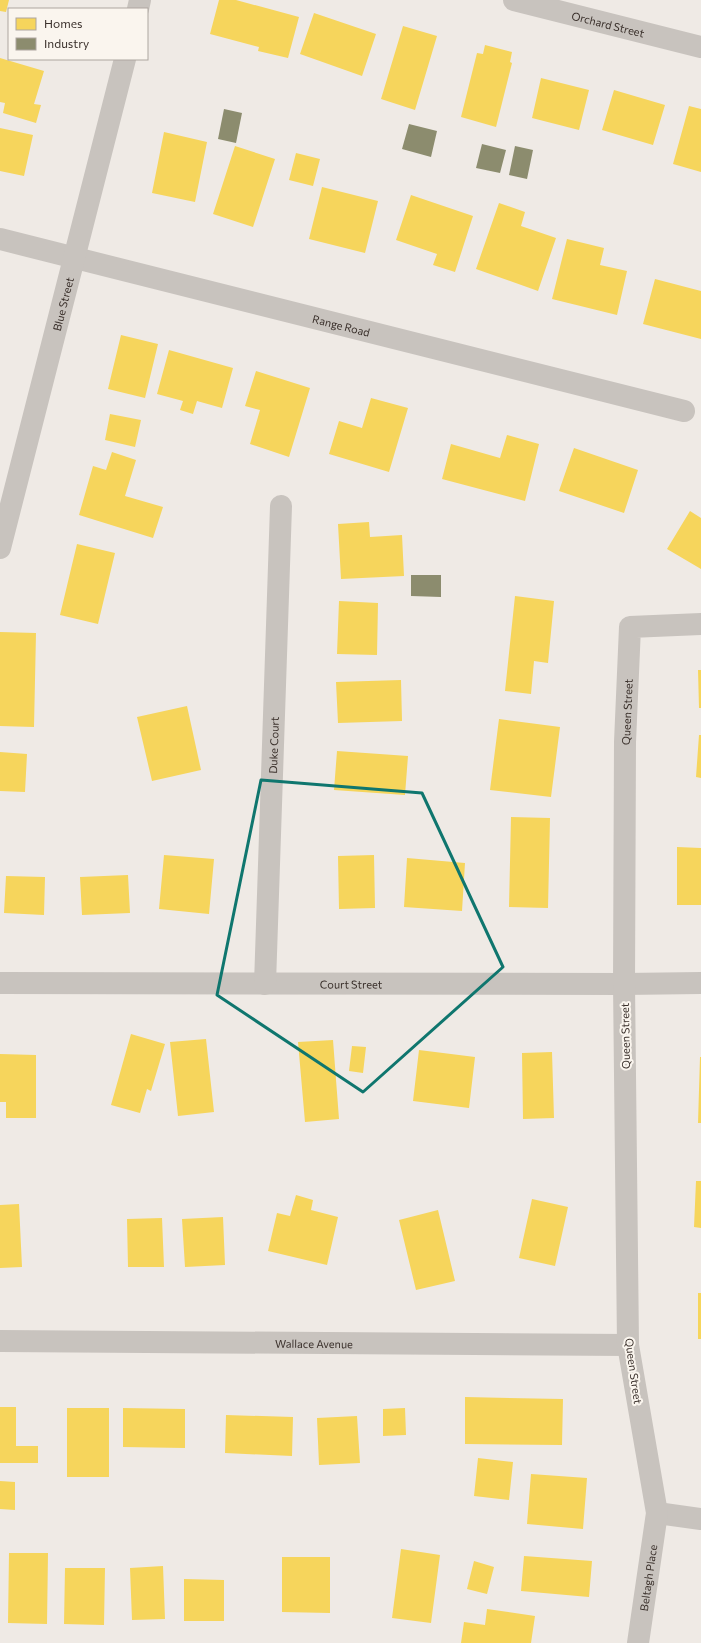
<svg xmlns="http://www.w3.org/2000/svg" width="701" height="1643" viewBox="0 0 701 1643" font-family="Commissioner,sans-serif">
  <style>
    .homes { fill: #f6d55c }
    .industry { fill: #8c8c6e }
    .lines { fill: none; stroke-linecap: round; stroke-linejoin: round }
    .street { stroke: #c8c3be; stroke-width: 22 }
    .marked { fill: none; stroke: #0f766e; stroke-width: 3; stroke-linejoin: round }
    .labels { text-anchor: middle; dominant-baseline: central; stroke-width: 4; stroke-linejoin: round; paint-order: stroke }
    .street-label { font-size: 11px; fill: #3a302b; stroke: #faf5ee }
  </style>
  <rect width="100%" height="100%" fill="#efeae5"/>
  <path class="homes" d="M 0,0 L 9,0 L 6,12 L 0,11 Z
    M 219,0 L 236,0 L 299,17 L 288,58 L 258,51 L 259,47 L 210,34 Z
    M 314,13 L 376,34 L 362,76 L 300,54 Z
    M 403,26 L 437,36 L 415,110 L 381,99 Z
    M 485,45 L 512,52 L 510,62 L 512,63 L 496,127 L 461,117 L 477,53 L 483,54 Z
    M 0,58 L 44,71 L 34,104 L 41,105 L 36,123 L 3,113 L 5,103 L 0,102 Z
    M 541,78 L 589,90 L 579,130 L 532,118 Z
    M 614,90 L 665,105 L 653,145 L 602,130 Z
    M 689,106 L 701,109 L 701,172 L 673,164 Z
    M 0,128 L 33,135 L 24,176 L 0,171 Z
    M 164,132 L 207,142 L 195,202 L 152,193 Z
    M 235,146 L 275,159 L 253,227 L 213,214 Z
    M 296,153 L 320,159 L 313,186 L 289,180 Z
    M 322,187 L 378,201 L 365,253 L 309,239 Z
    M 411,195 L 473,216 L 455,272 L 433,265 L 437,254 L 396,240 Z
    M 499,203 L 525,212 L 521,226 L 556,238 L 538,291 L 476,269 Z
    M 567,239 L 604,248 L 600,265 L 627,271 L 617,315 L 552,299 Z
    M 655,279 L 701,291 L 701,339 L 643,324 Z
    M 121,335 L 158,344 L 145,398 L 108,389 Z
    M 169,350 L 233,368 L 222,408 L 197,401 L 193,414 L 180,410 L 183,401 L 157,394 Z
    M 256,371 L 310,388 L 289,457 L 250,444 L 260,410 L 245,406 Z
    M 371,398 L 408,408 L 389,472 L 329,454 L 339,421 L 362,428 Z
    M 110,414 L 141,420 L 135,447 L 105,440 Z
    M 507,435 L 539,444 L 525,501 L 442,479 L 451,444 L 500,458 Z
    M 574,448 L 638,470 L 624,513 L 559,491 Z
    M 112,452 L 136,460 L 125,496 L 163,507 L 153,538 L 79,515 L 93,466 L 106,470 Z
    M 690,511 L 701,518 L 701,569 L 667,549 Z
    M 369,522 L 370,537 L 402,535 L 404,576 L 341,579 L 338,524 Z
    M 77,544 L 115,553 L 98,624 L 60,615 Z
    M 515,596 L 554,601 L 548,663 L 534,661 L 531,694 L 505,691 Z
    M 339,601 L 378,603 L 377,655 L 337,654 Z
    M 0,632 L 36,633 L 34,727 L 0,726 Z
    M 698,670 L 701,670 L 701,708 L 699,708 Z
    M 401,680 L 402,721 L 338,723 L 336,682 Z
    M 187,706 L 201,770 L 152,781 L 137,717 Z
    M 499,719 L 560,727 L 551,797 L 490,790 Z
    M 699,735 L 701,735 L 701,778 L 696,777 Z
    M 337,751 L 408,756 L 405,795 L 334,790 Z
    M 0,752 L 27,754 L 25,792 L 0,791 Z
    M 511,817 L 550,818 L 548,908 L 509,907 Z
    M 677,847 L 701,848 L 701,905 L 677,905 Z
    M 164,855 L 214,859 L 209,914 L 159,909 Z
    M 374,855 L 375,908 L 339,909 L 338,856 Z
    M 407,858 L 465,863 L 462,911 L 404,907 Z
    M 128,875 L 130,913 L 82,915 L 80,877 Z
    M 6,876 L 45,877 L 44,915 L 4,913 Z
    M 131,1034 L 165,1044 L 151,1091 L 147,1089 L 140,1113 L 111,1105 Z
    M 206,1039 L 214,1112 L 178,1116 L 170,1042 Z
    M 333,1040 L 339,1119 L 305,1122 L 298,1042 Z
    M 352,1046 L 366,1047 L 363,1073 L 349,1071 Z
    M 419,1050 L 475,1057 L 469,1108 L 413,1101 Z
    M 552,1052 L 554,1118 L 523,1119 L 522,1053 Z
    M 0,1054 L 36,1055 L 36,1118 L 6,1118 L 6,1102 L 0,1102 Z
    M 700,1057 L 701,1057 L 701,1123 L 698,1123 Z
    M 696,1181 L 701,1181 L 701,1228 L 694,1227 Z
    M 296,1195 L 313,1200 L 311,1210 L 338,1217 L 327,1265 L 268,1251 L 277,1213 L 290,1216 Z
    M 532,1199 L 568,1207 L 555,1266 L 519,1258 Z
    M 19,1204 L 22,1267 L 0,1268 L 0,1205 Z
    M 438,1210 L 455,1281 L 416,1290 L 399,1220 Z
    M 223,1217 L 225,1265 L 185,1267 L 182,1219 Z
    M 162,1218 L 164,1267 L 128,1267 L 127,1219 Z
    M 698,1293 L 701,1293 L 701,1339 L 698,1339 Z
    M 465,1397 L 563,1399 L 562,1445 L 465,1444 Z
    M 0,1407 L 16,1407 L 16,1446 L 38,1446 L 38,1463 L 0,1463 Z
    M 67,1408 L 109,1408 L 109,1477 L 67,1477 Z
    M 123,1408 L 185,1409 L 185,1448 L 123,1447 Z
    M 405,1408 L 406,1435 L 383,1436 L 383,1409 Z
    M 226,1415 L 293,1417 L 292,1456 L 225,1453 Z
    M 357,1416 L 360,1463 L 319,1465 L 317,1418 Z
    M 478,1458 L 513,1462 L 509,1500 L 474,1496 Z
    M 531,1474 L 587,1478 L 583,1529 L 527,1524 Z
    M 0,1481 L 15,1482 L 15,1510 L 0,1509 Z
    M 401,1549 L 440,1555 L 431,1623 L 392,1618 Z
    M 9,1553 L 48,1553 L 47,1624 L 8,1623 Z
    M 524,1556 L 592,1561 L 589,1597 L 521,1591 Z
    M 282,1557 L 330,1557 L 330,1613 L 282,1612 Z
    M 474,1561 L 494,1567 L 487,1594 L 467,1589 Z
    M 163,1566 L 165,1619 L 132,1620 L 130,1568 Z
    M 65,1568 L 105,1568 L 104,1625 L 64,1624 Z
    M 184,1579 L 224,1580 L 224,1621 L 184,1621 Z
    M 487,1609 L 535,1616 L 531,1643 L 461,1643 L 464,1622 L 485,1625 Z"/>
  <path class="industry" d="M 224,109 L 242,113 L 236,143 L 218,139 Z
    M 409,124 L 437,131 L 431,157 L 402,149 Z
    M 482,144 L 506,150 L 500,173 L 476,168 Z
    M 515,146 L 533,150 L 527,179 L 509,175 Z
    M 411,575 L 441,575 L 441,597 L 411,596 Z"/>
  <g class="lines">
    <g class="street">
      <path id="s1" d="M 514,0 L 701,47"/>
      <path d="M 138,9 L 140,0"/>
      <path id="s2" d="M 0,239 L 684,411"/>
      <path id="s3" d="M 0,548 L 125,59"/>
      <path id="s4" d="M 0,983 L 624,984 L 701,983"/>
      <path id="s5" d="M 265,984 L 281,506"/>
      <path id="s6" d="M 0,1341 L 628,1345"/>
      <path d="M 657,1513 L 701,1519"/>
      <path id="s7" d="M 638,1643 L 657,1513 L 628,1345 L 624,984 L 625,742 L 630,627 L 701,624"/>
    </g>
  </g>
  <path class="marked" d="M 261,780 L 422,793 L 503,967 L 363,1092 L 217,995 Z"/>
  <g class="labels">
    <g class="street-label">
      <text stroke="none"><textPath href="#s1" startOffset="97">Orchard Street</textPath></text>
      <text stroke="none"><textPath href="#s3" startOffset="252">Blue Street</textPath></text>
      <text stroke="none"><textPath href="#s2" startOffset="352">Range Road</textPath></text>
      <text stroke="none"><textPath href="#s7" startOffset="935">Queen Street</textPath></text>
      <text stroke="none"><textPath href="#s5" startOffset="239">Duke Court</textPath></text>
      <text stroke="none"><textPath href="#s4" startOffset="351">Court Street</textPath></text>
      <text transform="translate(625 1036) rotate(-91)">Queen Street</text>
      <text stroke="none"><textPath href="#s6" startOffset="314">Wallace Avenue</textPath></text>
      <text transform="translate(634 1371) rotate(82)">Queen Street</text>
      <text stroke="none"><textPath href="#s7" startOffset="66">Beltagh Place</textPath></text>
    </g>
  </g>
  <rect x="8" y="8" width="140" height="52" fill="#faf5ee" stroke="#ada6a0"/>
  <rect x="16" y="18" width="20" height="12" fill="#f6d55c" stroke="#ada6a0"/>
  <text x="44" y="28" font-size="12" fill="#3a302b">Homes</text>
  <rect x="16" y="38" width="20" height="12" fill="#8c8c6e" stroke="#ada6a0"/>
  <text x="44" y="48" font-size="12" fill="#3a302b">Industry</text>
</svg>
